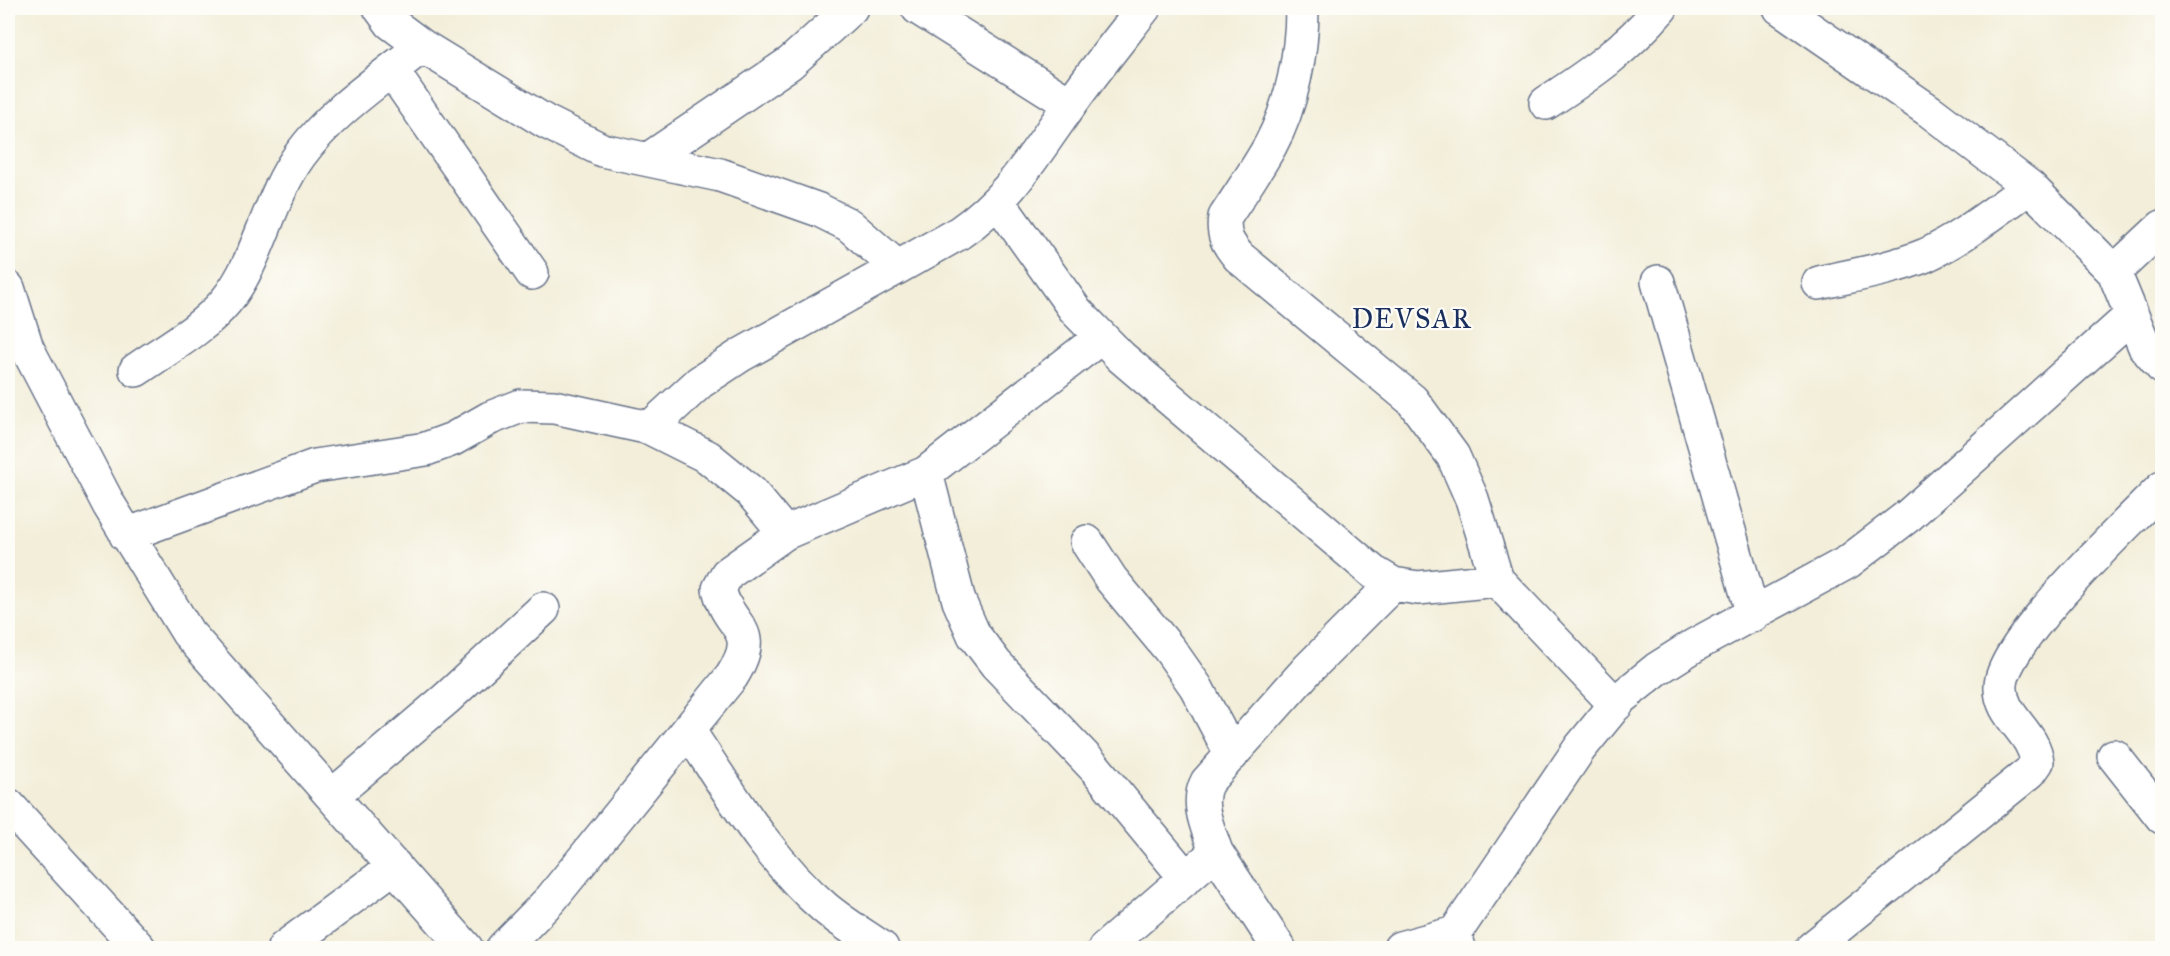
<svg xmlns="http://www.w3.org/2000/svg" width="2170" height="956" viewBox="0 0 2170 956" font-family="'IM FELL Great Primer',serif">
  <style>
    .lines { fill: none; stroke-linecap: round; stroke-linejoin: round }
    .minor-casing { stroke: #677289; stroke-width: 36 }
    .minor { stroke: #fff; stroke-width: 33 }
    .labels { text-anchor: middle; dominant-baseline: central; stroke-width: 4.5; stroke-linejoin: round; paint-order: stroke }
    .quarter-label { font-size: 27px; letter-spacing: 1.5px; fill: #1b2f5e; stroke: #fdfcf7 }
  </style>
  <rect width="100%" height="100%" fill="#fdfcf7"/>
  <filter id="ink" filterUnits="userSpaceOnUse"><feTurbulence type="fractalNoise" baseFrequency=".0167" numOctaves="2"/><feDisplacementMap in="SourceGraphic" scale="12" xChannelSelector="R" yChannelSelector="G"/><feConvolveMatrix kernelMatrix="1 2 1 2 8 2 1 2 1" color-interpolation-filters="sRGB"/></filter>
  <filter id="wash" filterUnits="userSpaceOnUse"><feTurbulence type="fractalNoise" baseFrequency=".008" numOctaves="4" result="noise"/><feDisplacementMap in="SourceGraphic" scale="24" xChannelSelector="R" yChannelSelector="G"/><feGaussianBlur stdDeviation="1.35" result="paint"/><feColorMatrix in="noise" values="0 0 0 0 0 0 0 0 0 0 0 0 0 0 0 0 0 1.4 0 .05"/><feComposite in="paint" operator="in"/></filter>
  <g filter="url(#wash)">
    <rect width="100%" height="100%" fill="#f3eed9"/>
  </g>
  <g filter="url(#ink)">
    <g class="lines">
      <g class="minor-casing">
        <path id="minor" d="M 380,8 L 391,23 L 422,46 L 546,122 L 602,150 L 720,175 L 819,210 L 849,225 L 897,267
          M 918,8 L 1070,104
          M 1302,8 C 1302,53 1292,106 1270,146 C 1256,171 1240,194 1225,217 C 1222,235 1228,244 1239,257 L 1412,400 L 1453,456 L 1472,499 L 1497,580 L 1616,705
          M 1780,8 L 1931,112 L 2030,187 L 2114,272 L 2145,347 L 2162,367
          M 392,71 L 532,273
          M 1546,103 C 1592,73 1625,50 1661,8
          M 649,159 L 790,63 L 851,8
          M 999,203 L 1076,311 L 1121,357 L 1373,572 L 1393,584 L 1418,588 L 1497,580
          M 2114,272 L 2162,227
          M 1658,282 L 1753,615
          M 1819,283 C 1854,275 1892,269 1926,255 C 1963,238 1996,210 2030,187
          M 8,288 L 27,348 L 109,505 L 188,633 L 466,948
          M 136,370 C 166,349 203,329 226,301 C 259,261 268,199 300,155 C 332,111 380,80 422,46
          M 650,428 L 700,382 L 741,355 L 959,233 C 1011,197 1033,156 1069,106 C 1093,72 1119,40 1144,8
          M 926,473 L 959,601 L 974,635 L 996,664 L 1096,769 L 1186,878
          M 126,535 L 315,466 L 426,449 L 453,439 L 490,418 L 521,406 L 554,407 L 650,428 L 708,457 L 751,492 L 785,533
          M 1087,542 L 1111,579 L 1170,650 L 1196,687 L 1232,755
          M 688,730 C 729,791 769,860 825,908 C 843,923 863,935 882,948
          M 2114,756 L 2162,817
          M 332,796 L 447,698 L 543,609
          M 8,805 L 139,948
          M 1216,852 L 1279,948
          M 284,948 L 395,866
          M 503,948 L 551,899 L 732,676 C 762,627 729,631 719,589 L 727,574 L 785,533 L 926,473 L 1101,337
          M 1105,948 L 1216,852 C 1209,830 1195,804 1207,782 L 1308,669 L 1393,584
          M 1400,948 L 1455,933
          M 1459,948 L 1455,933 L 1580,748 L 1621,698 L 1657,669 L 1695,645 L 1848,562 L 1908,516 L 2132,315
          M 1812,948 L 2030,772 L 2037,762 C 2034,731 1999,717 2001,685 C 2003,641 2128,523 2162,488"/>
      </g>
      <use href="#minor" class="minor"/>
    </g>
  </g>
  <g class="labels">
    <g class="quarter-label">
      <text x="1412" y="318">DEVSAR</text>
    </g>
  </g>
  <rect width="2170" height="956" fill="none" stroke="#fdfcf7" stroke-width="30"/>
</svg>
